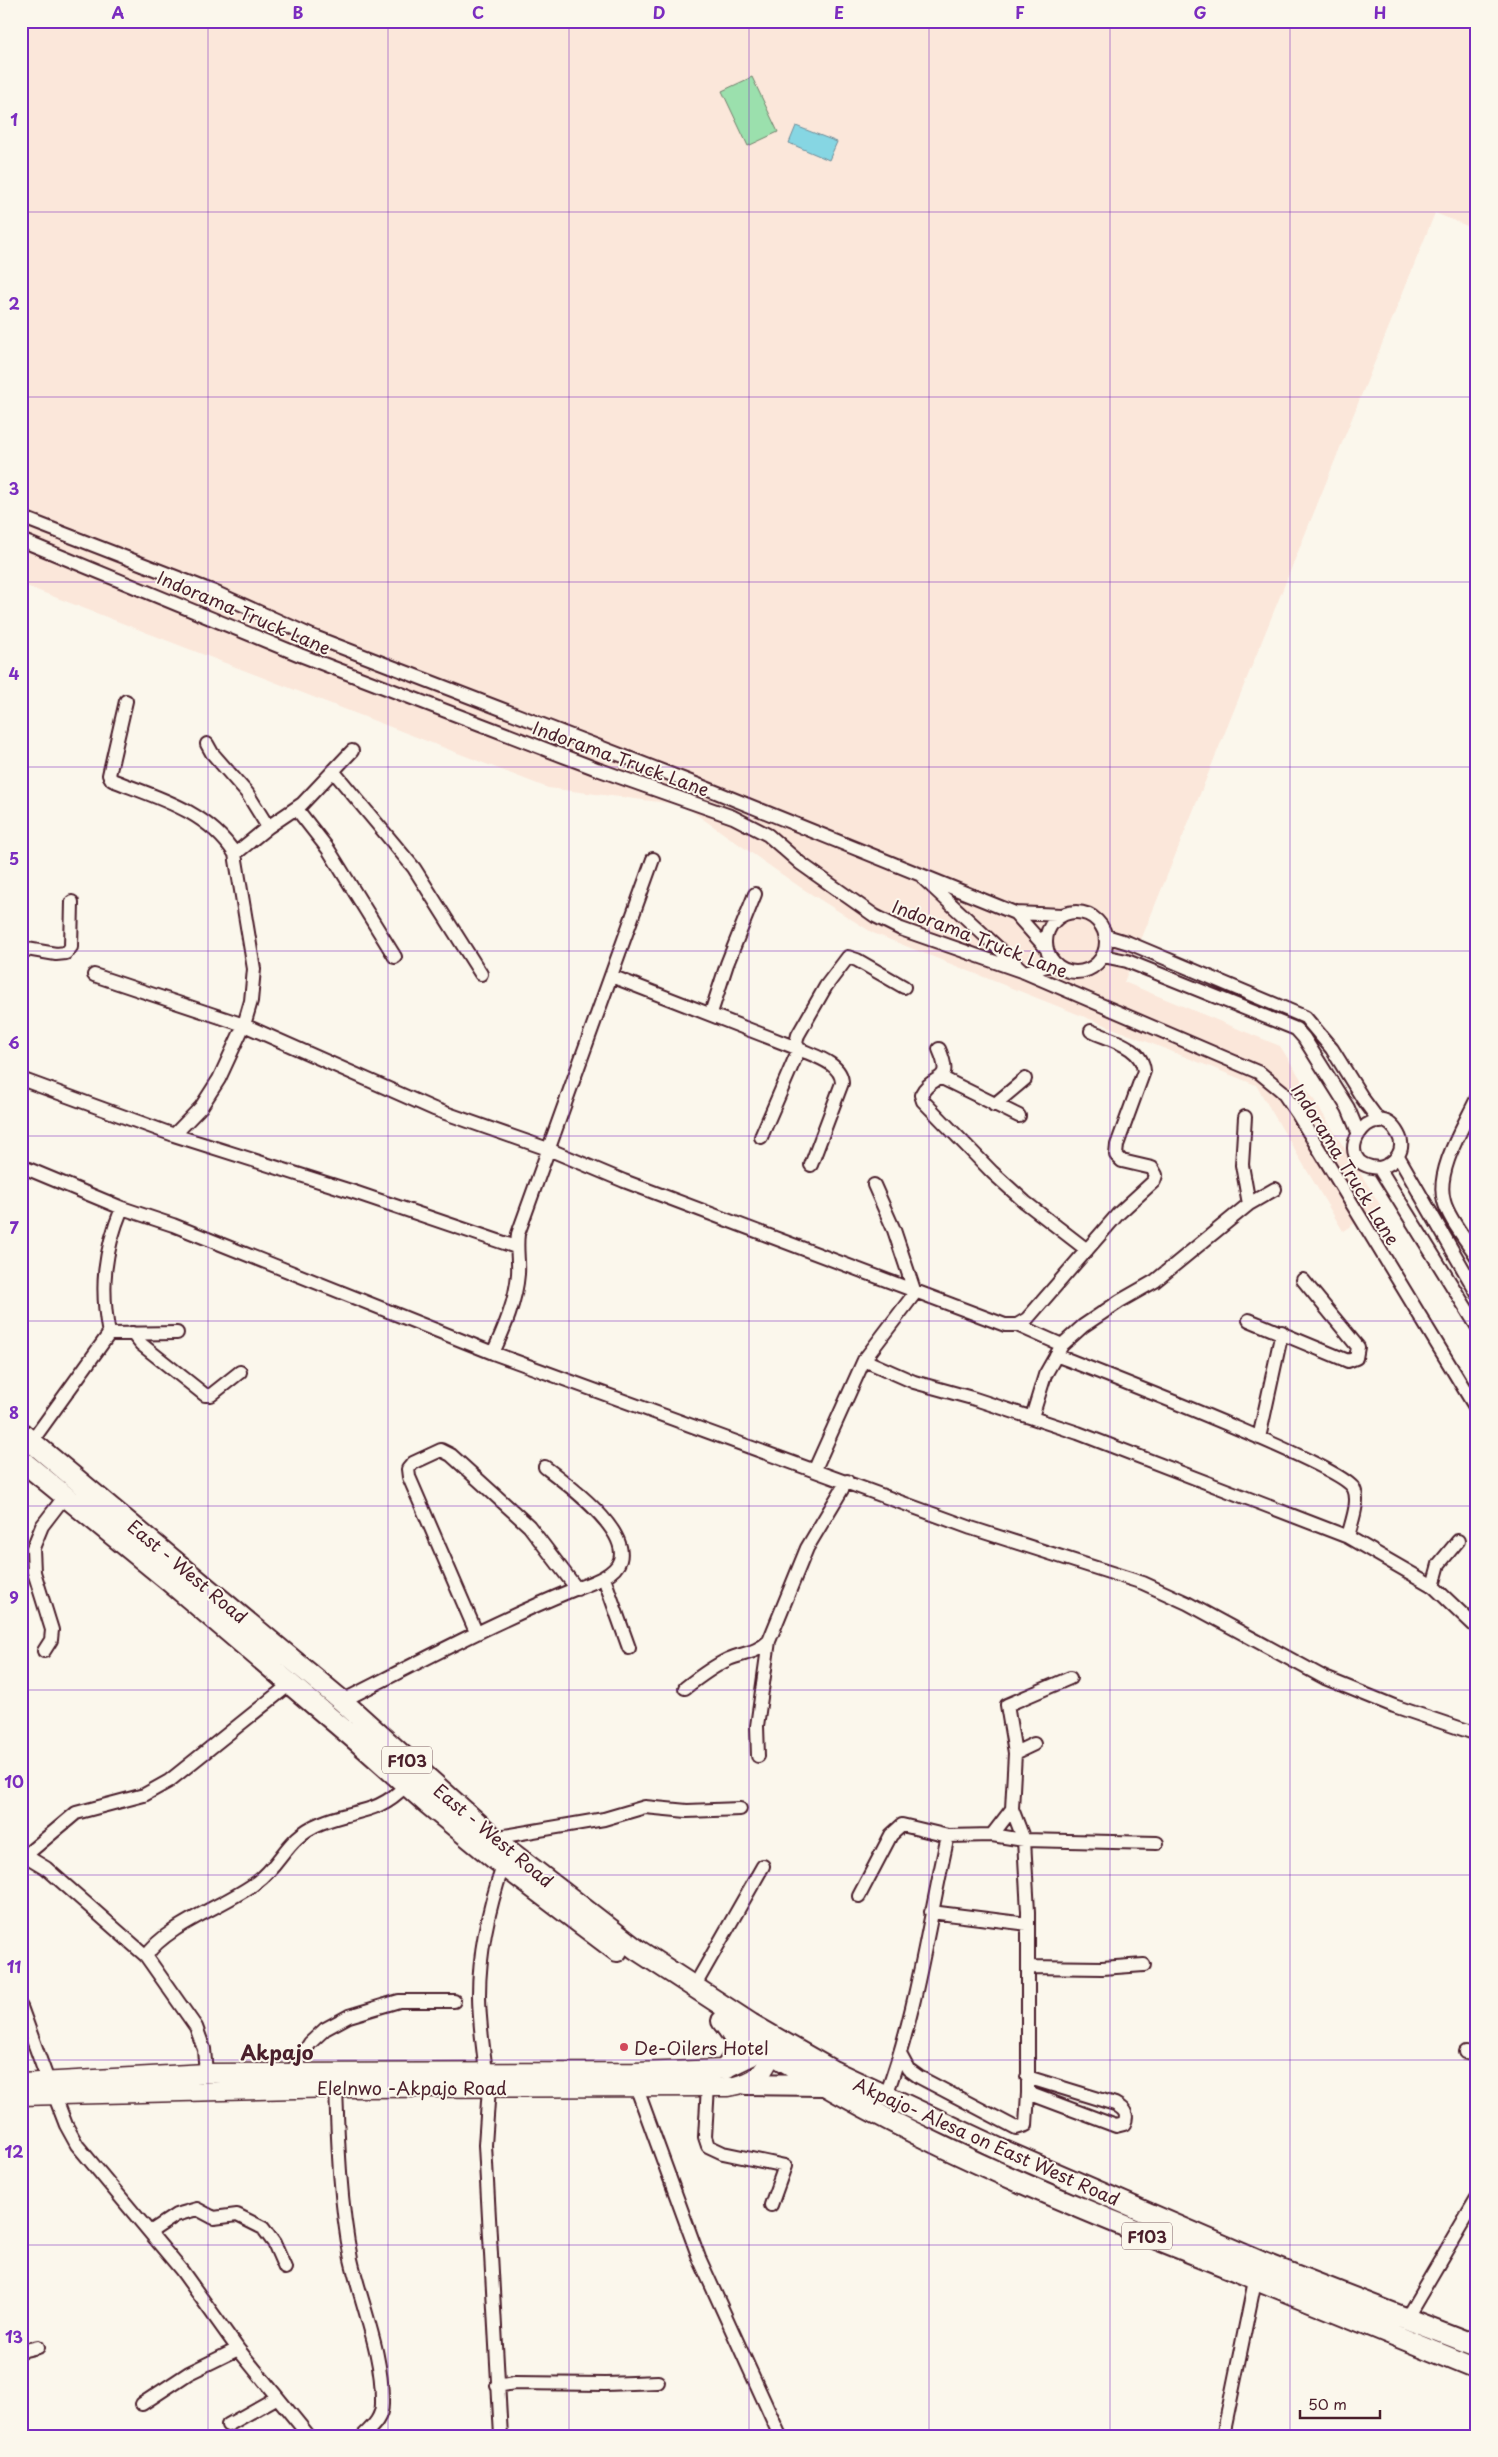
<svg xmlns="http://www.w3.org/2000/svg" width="1498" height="2457" viewBox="0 0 1498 2457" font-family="'Playpen Sans',sans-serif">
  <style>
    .built { fill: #fbe7da }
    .green { fill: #9be0ad; stroke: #72806c }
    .water { fill: #86d6e3; stroke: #6e8d99 }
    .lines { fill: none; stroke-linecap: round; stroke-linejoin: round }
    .street-casing { stroke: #4a1f2b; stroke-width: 16 }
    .secondary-casing { stroke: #4a1f2b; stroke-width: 21 }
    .primary-casing { stroke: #4a1f2b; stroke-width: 24 }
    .street { stroke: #fbf7ec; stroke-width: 12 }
    .secondary { stroke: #fbf7ec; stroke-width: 18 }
    .primary { stroke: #fbf7ec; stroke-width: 20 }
    .grid { fill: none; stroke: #7b2cbf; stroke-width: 1; stroke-opacity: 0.55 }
    .poi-dot { fill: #d1495b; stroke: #fbf7ec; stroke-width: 2 }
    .labels { text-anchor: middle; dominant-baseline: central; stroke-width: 4; stroke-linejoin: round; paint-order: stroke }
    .shield { fill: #fbf7ec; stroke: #7f6065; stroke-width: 1 }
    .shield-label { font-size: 16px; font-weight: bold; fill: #4a1f2b }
    .street-label { font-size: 18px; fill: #4a1f2b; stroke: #fbf7ec }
    .poi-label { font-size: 18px; fill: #4a1f2b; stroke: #fbf7ec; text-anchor: start }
    .quarter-label { font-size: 20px; font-weight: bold; fill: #4a1f2b; stroke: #fbf7ec }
    .neatline { fill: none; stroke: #7b2cbf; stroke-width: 2 }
    .grid-label { font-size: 16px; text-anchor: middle; font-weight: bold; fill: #7b2cbf }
  </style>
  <rect width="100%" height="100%" fill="#fbf7ec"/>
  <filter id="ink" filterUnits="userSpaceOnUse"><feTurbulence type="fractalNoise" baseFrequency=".02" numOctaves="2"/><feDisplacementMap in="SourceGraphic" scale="10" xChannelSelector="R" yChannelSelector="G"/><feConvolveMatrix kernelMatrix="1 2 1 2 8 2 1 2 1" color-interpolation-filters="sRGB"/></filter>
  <g filter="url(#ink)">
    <path class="built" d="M 21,21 L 1477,21 L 1477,230 L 1435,213 L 1124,982 L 1280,1046 L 1381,1206 L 1343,1231 L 1256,1085 L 873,933 L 800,887 L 683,805 L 548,788 L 21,584 Z"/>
    <path class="green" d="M 752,77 L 778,132 L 748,146 L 722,91 Z"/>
    <path class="water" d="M 796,126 L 837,142 L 829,160 L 789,143 Z"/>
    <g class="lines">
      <g class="street-casing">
        <path id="street" d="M 21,517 L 212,591 L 312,636 L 701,786 L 1015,913 L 1062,915
          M 21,540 L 300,655 L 597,769 L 733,817 L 768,835 L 800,863 L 875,916 L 901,929 L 1024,972 L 1260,1073 L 1282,1091 L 1297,1113 L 1477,1410
          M 126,701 L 109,775 L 112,780 C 156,797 208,811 235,854 L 254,969 L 251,1001 L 244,1025 L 219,1079 L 201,1107 L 174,1135
          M 207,744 L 212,753 L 247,793 L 268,827
          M 334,772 L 414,868 L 481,974
          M 296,808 L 328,849 L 395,957
          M 235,854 L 268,827 L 302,804 L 352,751
          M 924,879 L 1024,972 L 1056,964
          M1046 942a30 30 0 1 1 60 0a30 30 0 1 1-60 0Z
          M 1015,913 L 1047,949
          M 1106,936 L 1129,943 L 1305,1017 L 1332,1049 L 1363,1099 L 1380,1122
          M 21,948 L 56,954 L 66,953 L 71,947 L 72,902
          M 1103,956 L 1127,961 L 1296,1029 L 1304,1038 L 1348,1108 L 1358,1132
          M 94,975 L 244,1025 L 434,1109 L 548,1149 L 624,1181 L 1005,1325 L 1017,1325 L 1027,1319 L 1118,1214 L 1154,1181 L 1156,1175 L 1152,1168 L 1122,1161 L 1116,1155 L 1117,1145 L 1144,1071 C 1142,1046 1110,1040 1091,1031
          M 611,976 L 799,1049 C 814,1056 842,1063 842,1083 L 811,1165
          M 711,1013 L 727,964 L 755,894
          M 939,1049 C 955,1086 932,1072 921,1095 L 923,1101 L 992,1172 L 1025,1202 L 1087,1250
          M 942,1078 L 1019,1116
          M 21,1079 L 174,1135 L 357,1193 L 516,1247
          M 1477,1098 C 1464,1126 1435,1171 1444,1201 C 1448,1218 1467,1241 1477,1257
          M 994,1105 L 1025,1079
          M 1245,1117 L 1242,1165 L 1249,1204
          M 761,1137 L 799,1049 L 796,1043 L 798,1035 L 826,986 L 848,957 L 857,960 L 904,987
          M 1398,1156 L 1477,1293
          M 21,1166 L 122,1208 L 173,1225 L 493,1353 L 971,1528 L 1143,1583 L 1187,1603 L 1325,1678 L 1394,1706 L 1477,1734
          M 1379,1168 C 1395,1164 1407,1150 1398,1134 C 1374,1091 1324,1165 1379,1168 L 1477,1326
          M 874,1185 L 894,1230 L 915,1293
          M 1249,1320 L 1348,1361 L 1356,1358 L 1358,1347 L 1303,1280
          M 1017,1325 L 1062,1345
          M 132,1333 L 141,1344 L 205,1395 L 211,1395 L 240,1372
          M 109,1334 L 177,1333
          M 493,1353 C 504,1329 516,1301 518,1274 C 519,1261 516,1248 518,1234 L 653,859
          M 1056,1355 C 1096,1371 1344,1466 1354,1489 C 1360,1502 1351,1523 1348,1537
          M 864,1360 L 914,1382 L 972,1398 L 1078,1433 L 1348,1537 L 1433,1586 L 1477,1628
          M 1032,1417 L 1045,1375 L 1062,1345 L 1083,1326 L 1120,1301 L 1155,1281 L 1249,1204 L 1275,1189
          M 1259,1438 L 1282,1332
          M 32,1441 L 109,1334 C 100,1287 104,1252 122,1208
          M 815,1469 L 864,1360 L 915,1293
          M 604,1578 L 629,1648
          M 1433,1586 L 1439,1564 L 1458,1541
          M 476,1632 L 409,1477 L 408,1469 L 413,1463 L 441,1450 L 451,1455 L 529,1526 L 577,1589
          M 44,1651 L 51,1640 L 52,1630 L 34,1572 L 33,1548 L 42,1526 L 65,1496
          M 685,1688 C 699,1677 712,1667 729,1659 C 743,1653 757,1653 769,1641 L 807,1548 L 847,1481
          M 342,1701 C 417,1663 492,1623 570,1591 C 585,1585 615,1577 620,1560 C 629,1529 566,1483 545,1467
          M 1015,1753 L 1007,1705 L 1070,1678
          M 758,1756 L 757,1726 L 769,1641
          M 992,1835 L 1012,1809 L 1015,1753 L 1034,1744
          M 493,1838 L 604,1819 L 645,1807 L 687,1811 L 740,1809
          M 21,1853 L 46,1868 L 146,1956 L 196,2027 L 204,2049 L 206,2073
          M 26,1855 L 76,1813 L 144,1795 L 169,1781 L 290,1684
          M 859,1896 L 891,1835 L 902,1825 L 948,1836 L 992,1835 L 1024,1840 L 1157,1843
          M 931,1912 L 1028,1924
          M 146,1956 C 166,1925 227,1905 257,1882 C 282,1864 286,1837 321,1823 C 355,1809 378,1815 406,1785
          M 1028,1967 L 1102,1968 L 1144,1965
          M 694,1987 L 763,1866
          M 21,2007 L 48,2081
          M 1466,2052 L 1477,2054
          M 901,2056 L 908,2069 L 919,2077 L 1016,2128 L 1026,2125 L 1028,2093 L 1028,1912 L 1024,1840 L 1012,1809
          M 486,2072 C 483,2047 479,2020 479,1995 C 479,1950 489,1907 503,1866
          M 291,2073 L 310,2043 L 325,2029 L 349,2016 L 399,2001 L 454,2001
          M 1027,2077 L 1115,2104 C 1124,2109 1129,2114 1124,2124 L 1116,2126 L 1028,2093
          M 636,2086 L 699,2258 L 780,2436
          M 708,2086 L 705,2137 L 708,2146 L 723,2153 L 785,2166 L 771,2205
          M 489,2087 L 485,2145 L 501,2436
          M 336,2088 C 338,2144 340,2203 351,2259 C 362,2307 383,2354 382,2404 C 382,2418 373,2426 363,2436
          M 54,2094 L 66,2125 L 77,2145 L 182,2271 L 238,2349 L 309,2436
          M 886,2095 C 917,2012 928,1923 948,1836
          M 150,2232 L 176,2215 L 197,2209 L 214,2218 L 237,2215 L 263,2228 L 274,2243 L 285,2268
          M 1406,2319 L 1477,2198
          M 21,2351 L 38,2347
          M 497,2386 L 514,2383 L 606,2384 L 658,2382
          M 142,2404 L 189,2373 L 238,2349
          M 228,2425 L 276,2398
          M 1223,2436 L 1257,2271"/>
      </g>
      <g class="secondary-casing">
        <path id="secondary" d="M 21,2083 L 206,2073 L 635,2072 L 725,2069 L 750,2057 L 772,2037
          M 21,2096 L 336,2088 L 727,2087 C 759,2083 767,2071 776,2041"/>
      </g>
      <g class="primary-casing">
        <path id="primary" d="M 21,1433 L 342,1701 L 504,1847 L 636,1949 L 751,2024 L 831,2070 L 1004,2151 L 1261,2262 L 1477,2346
          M 21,1460 L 169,1581 L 356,1740 L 428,1804 L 495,1859 L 617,1951
          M 722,2021 C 738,2041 742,2048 725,2069
          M 745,2036 C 892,2134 1058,2200 1222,2265 C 1307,2299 1392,2334 1477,2369
          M 746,2084 L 823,2085"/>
      </g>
      <use href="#street" class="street"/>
      <use href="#secondary" class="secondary"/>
      <use href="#primary" class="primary"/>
    </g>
  </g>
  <path class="grid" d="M 208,21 L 208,2436M 388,21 L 388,2436M 569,21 L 569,2436M 749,21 L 749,2436M 929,21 L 929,2436M 1110,21 L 1110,2436M 1290,21 L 1290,2436M 21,212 L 1477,212M 21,397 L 1477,397M 21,582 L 1477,582M 21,767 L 1477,767M 21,951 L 1477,951M 21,1136 L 1477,1136M 21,1321 L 1477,1321M 21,1506 L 1477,1506M 21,1690 L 1477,1690M 21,1875 L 1477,1875M 21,2060 L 1477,2060M 21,2245 L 1477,2245"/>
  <circle class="poi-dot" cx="624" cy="2047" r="5"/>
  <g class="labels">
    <g class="shield">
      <rect x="382" y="1746.5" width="50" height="27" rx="4"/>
      <rect x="1122" y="2222.5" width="50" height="27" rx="4"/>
    </g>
    <g class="shield-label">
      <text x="407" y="1760">F103</text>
      <text x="1147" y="2236">F103</text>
    </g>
    <g class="street-label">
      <text transform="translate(244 612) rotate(23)">Indorama Truck Lane</text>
      <text transform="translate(621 758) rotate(20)">Indorama Truck Lane</text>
      <text transform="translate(980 938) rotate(21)">Indorama Truck Lane</text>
      <text transform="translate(1346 1164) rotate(58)">Indorama Truck Lane</text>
      <text transform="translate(188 1571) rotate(40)">East - West Road</text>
      <text transform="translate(494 1835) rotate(40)">East - West Road</text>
      <text x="412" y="2087">Elelnwo -Akpajo Road</text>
      <text transform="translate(987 2141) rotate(24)">Akpajo- Alesa on East West Road</text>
    </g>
    <g class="poi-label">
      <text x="634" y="2047">De-Oilers Hotel</text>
    </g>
    <g class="quarter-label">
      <text x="277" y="2052">Akpajo</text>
    </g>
  </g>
  <rect width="1498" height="2457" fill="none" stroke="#fbf7ec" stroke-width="55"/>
  <path d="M1300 2410v8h80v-8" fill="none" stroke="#4a1f2b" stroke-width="2.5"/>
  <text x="1308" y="2410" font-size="15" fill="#4a1f2b" stroke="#fbf7ec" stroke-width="4" paint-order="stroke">50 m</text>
  <rect x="28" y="28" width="1442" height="2402" class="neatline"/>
  <g class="grid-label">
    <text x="118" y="19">A</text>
    <text x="298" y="19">B</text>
    <text x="478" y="19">C</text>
    <text x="659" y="19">D</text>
    <text x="839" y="19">E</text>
    <text x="1020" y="19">F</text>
    <text x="1200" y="19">G</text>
    <text x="1380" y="19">H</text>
    <text x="14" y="126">1</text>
    <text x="14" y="310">2</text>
    <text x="14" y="495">3</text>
    <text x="14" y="680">4</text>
    <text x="14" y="865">5</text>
    <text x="14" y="1049">6</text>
    <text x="14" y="1234">7</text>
    <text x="14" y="1419">8</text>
    <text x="14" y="1604">9</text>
    <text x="14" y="1788">10</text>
    <text x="14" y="1973">11</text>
    <text x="14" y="2158">12</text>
    <text x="14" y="2343">13</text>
  </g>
</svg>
